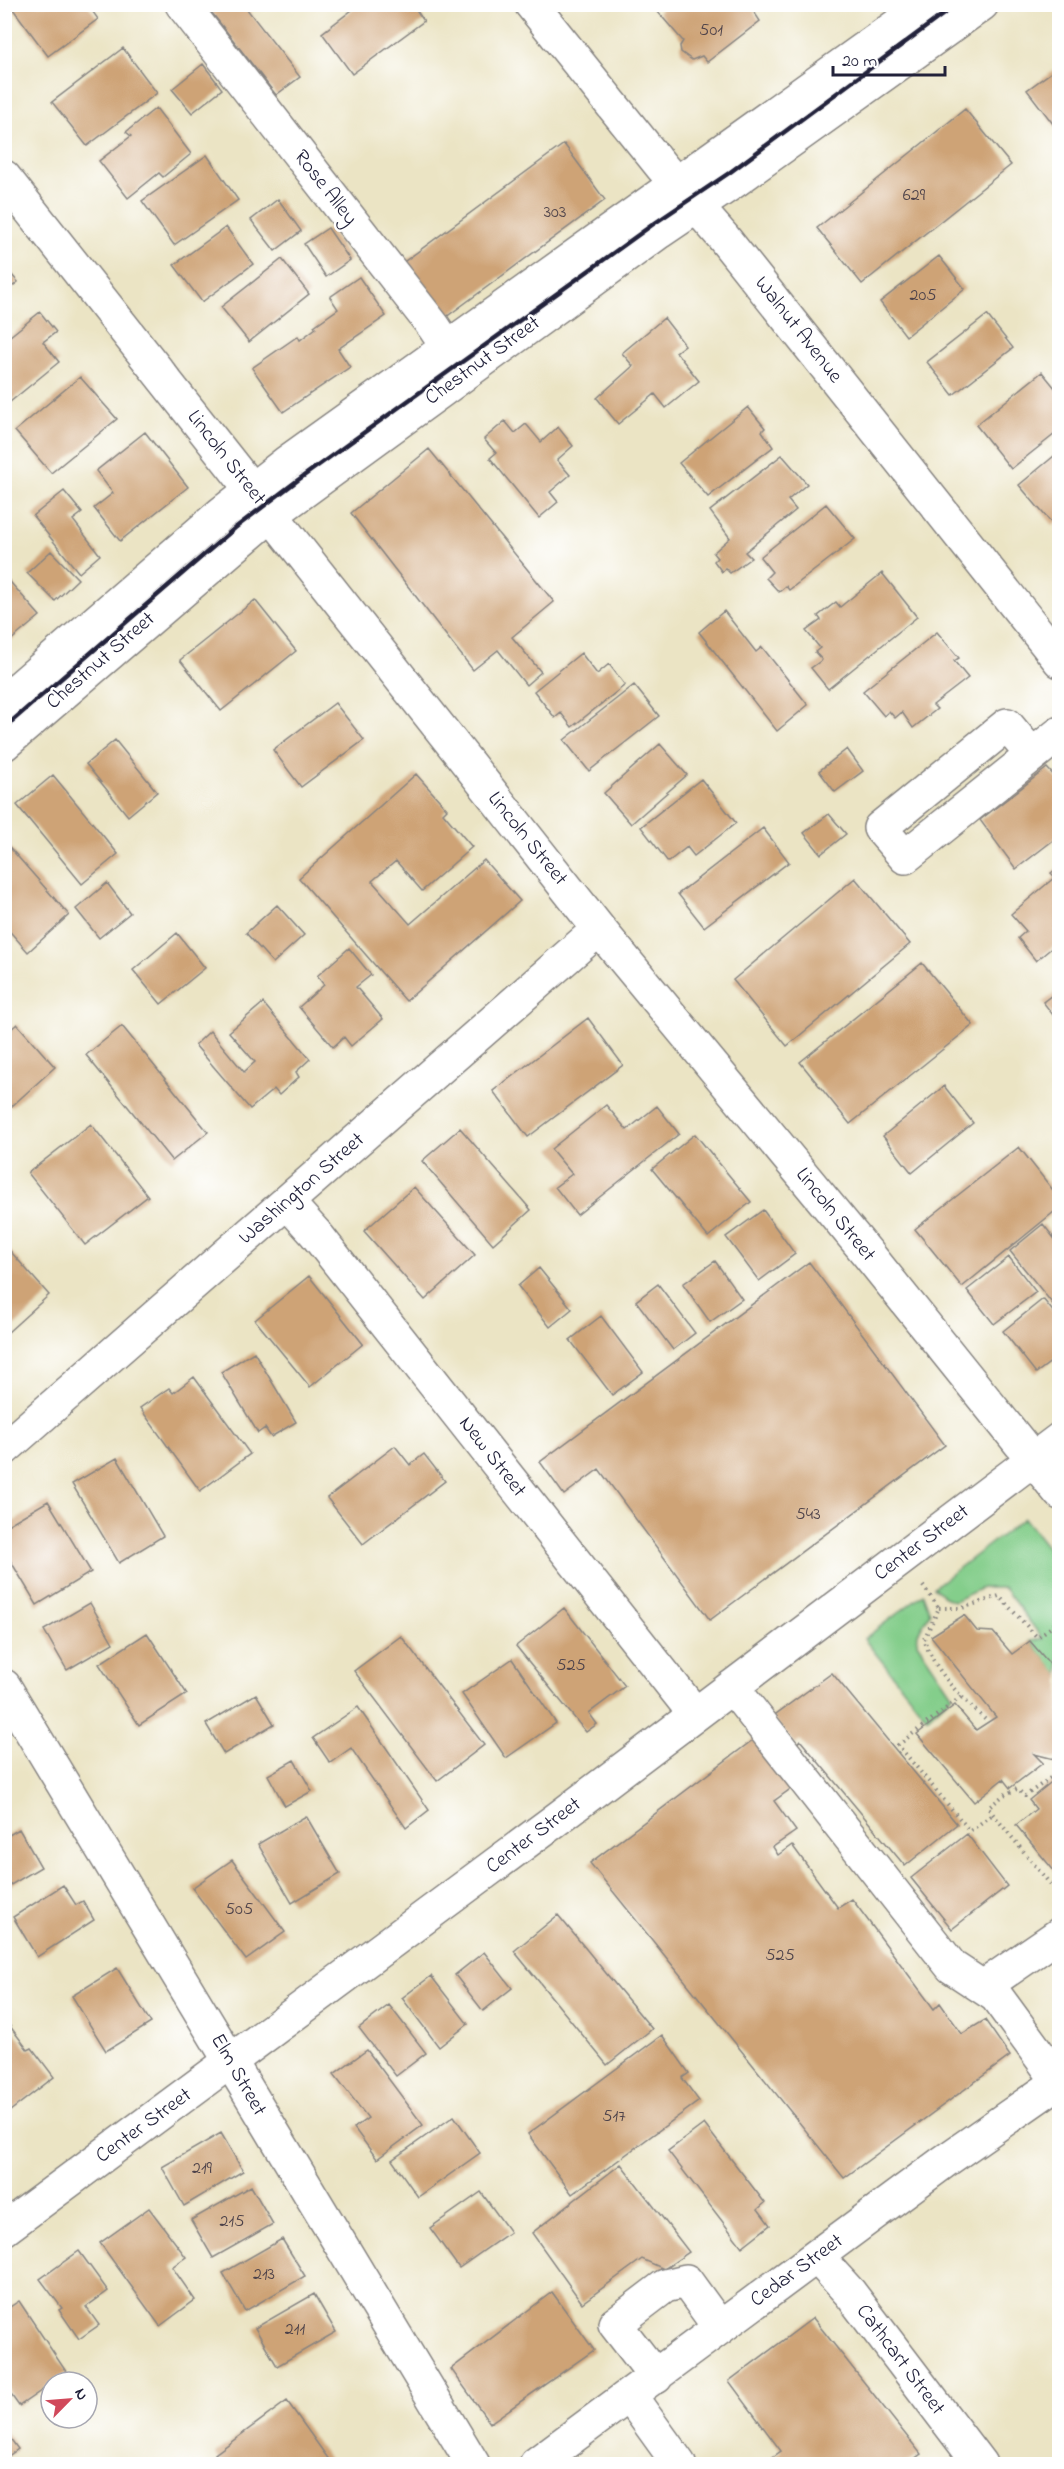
<svg xmlns="http://www.w3.org/2000/svg" width="1064" height="2469" viewBox="0 0 1064 2469" font-family="'Indie Flower',sans-serif">
  <style>
    .green { fill: #84ce8b; stroke: #537863; stroke-width: 1.5 }
    .building { fill: #cea376 }
    .lines { fill: none; stroke-linecap: round; stroke-linejoin: round }
    .minor-casing { stroke: #868380; stroke-width: 36 }
    .major-casing { stroke: #868380; stroke-width: 36 }
    .path { stroke: #868380; stroke-width: 4; stroke-dasharray: 1.5 4.5; stroke-linecap: butt }
    .minor { stroke: #fff; stroke-width: 33 }
    .major { stroke: #fff; stroke-width: 33 }
    .rail { stroke: #22223b; stroke-width: 4.5 }
    .labels { text-anchor: middle; dominant-baseline: central; stroke-width: 5; stroke-linejoin: round; paint-order: stroke }
    .number-label { font-size: 18px; fill: #4d424a }
    .street-label { font-size: 21px; fill: #22223b; stroke: #fff }
  </style>
  <rect width="100%" height="100%" fill="#fff"/>
  <filter id="ink" filterUnits="userSpaceOnUse"><feTurbulence type="fractalNoise" baseFrequency=".0167" numOctaves="2"/><feDisplacementMap in="SourceGraphic" scale="12" xChannelSelector="R" yChannelSelector="G"/><feConvolveMatrix kernelMatrix="1 2 1 2 8 2 1 2 1" color-interpolation-filters="sRGB"/></filter>
  <filter id="wash" filterUnits="userSpaceOnUse"><feTurbulence type="fractalNoise" baseFrequency=".008" numOctaves="4" result="noise"/><feDisplacementMap in="SourceGraphic" scale="24" xChannelSelector="R" yChannelSelector="G"/><feGaussianBlur stdDeviation="1.35" result="paint"/><feColorMatrix in="noise" values="0 0 0 0 0 0 0 0 0 0 0 0 0 0 0 0 0 1.4 0 .05"/><feComposite in="paint" operator="in"/></filter>
  <g filter="url(#wash)">
    <rect width="100%" height="100%" fill="#ebe4c4"/>
    <path class="green" d="M 1024,1518 L 1059,1562 L 1059,1676 L 1030,1641 L 1043,1639 L 1004,1588 L 982,1588 L 954,1601 L 944,1597 L 934,1587 Z
      M 923,1594 L 930,1613 L 918,1633 L 917,1643 L 952,1695 L 927,1718 L 864,1639 Z"/>
    <g id="blocks">
      <path class="building" d="M 223,4 L 243,4 L 300,77 L 276,95 L 212,13 Z
        M 360,4 L 412,4 L 424,21 L 352,74 L 322,33 Z
        M 667,4 L 761,4 L 762,6 L 754,12 L 760,21 L 707,62 L 702,56 L 692,60 L 681,52 L 680,46 L 683,41 L 658,12 Z
        M 10,5 L 88,5 L 98,19 L 48,56 Z
        M 123,48 L 157,93 L 87,146 L 52,102 Z
        M 203,64 L 222,89 L 192,113 L 172,89 Z
        M 1060,66 L 1060,133 L 1027,90 Z
        M 156,108 L 191,154 L 163,177 L 159,173 L 128,198 L 99,161 L 131,136 L 126,132 Z
        M 965,109 L 1011,165 L 862,284 L 817,228 Z
        M 564,144 L 605,200 L 438,323 L 397,267 Z
        M 207,155 L 238,200 L 174,245 L 142,201 Z
        M 278,199 L 301,231 L 275,251 L 251,220 Z
        M 226,227 L 253,264 L 202,302 L 174,265 Z
        M 328,228 L 350,260 L 326,277 L 304,244 Z
        M 939,256 L 965,289 L 906,336 L 880,302 Z
        M 282,259 L 309,294 L 249,342 L 221,307 Z
        M 4,266 L 18,282 L 4,293 Z
        M 359,277 L 386,316 L 338,349 L 350,367 L 283,412 L 252,368 L 298,336 L 300,340 L 316,328 L 314,326 L 338,309 L 330,297 Z
        M 40,312 L 56,332 L 43,342 L 59,362 L 10,402 L 4,396 L 4,341 Z
        M 987,315 L 1013,348 L 953,395 L 927,362 Z
        M 664,318 L 685,345 L 676,352 L 699,381 L 666,408 L 655,394 L 618,424 L 597,398 L 633,366 L 622,353 Z
        M 1042,372 L 1060,394 L 1060,430 L 1011,469 L 976,425 Z
        M 80,377 L 117,419 L 51,473 L 15,431 Z
        M 748,407 L 765,428 L 762,431 L 773,447 L 708,497 L 679,463 Z
        M 505,421 L 515,433 L 526,424 L 541,442 L 558,427 L 573,446 L 557,460 L 570,475 L 550,492 L 558,502 L 539,518 L 490,458 L 496,453 L 484,439 Z
        M 145,432 L 188,487 L 120,541 L 94,508 L 113,493 L 96,471 Z
        M 429,449 L 554,602 L 512,637 L 541,672 L 526,685 L 498,650 L 473,670 L 351,513 Z
        M 1060,451 L 1060,519 L 1053,525 L 1019,485 Z
        M 782,455 L 807,484 L 788,500 L 796,510 L 745,552 L 751,558 L 730,573 L 725,568 L 722,572 L 714,561 L 717,558 L 713,553 L 730,538 L 710,511 Z
        M 64,491 L 82,513 L 73,520 L 100,555 L 79,573 L 33,516 Z
        M 826,504 L 855,539 L 789,590 L 786,586 L 779,592 L 766,578 L 772,572 L 760,557 Z
        M 51,551 L 78,579 L 55,601 L 27,573 Z
        M 882,573 L 917,617 L 828,689 L 811,668 L 822,660 L 815,652 L 820,648 L 806,631 L 821,620 L 818,616 L 836,602 L 840,607 Z
        M 4,575 L 40,616 L 4,646 Z
        M 255,600 L 296,651 L 221,711 L 180,660 Z
        M 724,611 L 756,652 L 762,647 L 808,705 L 777,731 L 699,632 Z
        M 937,632 L 959,658 L 954,661 L 968,678 L 933,705 L 937,709 L 913,728 L 902,712 L 895,718 L 889,711 L 884,716 L 863,691 Z
        M 581,653 L 597,674 L 609,664 L 625,685 L 572,727 L 561,713 L 555,718 L 534,691 Z
        M 634,685 L 659,716 L 589,771 L 564,740 Z
        M 335,703 L 364,740 L 301,787 L 273,750 Z
        M 115,740 L 157,792 L 128,816 L 86,764 Z
        M 660,744 L 687,775 L 631,824 L 604,793 Z
        M 847,749 L 863,771 L 835,792 L 819,771 Z
        M 1047,768 L 1060,782 L 1060,835 L 1016,869 L 980,820 Z
        M 416,774 L 447,809 L 443,813 L 472,847 L 422,891 L 396,861 L 372,881 L 410,924 L 484,860 L 520,901 L 406,1001 L 299,878 Z
        M 53,775 L 118,854 L 82,884 L 17,805 Z
        M 701,779 L 736,823 L 694,856 L 687,847 L 668,862 L 641,827 Z
        M 829,814 L 846,834 L 821,854 L 804,833 Z
        M 763,828 L 789,862 L 704,927 L 678,894 Z
        M 4,841 L 69,915 L 28,952 L 4,925 Z
        M 1060,866 L 1060,941 L 1036,961 L 1018,938 L 1026,931 L 1011,914 L 1055,877 L 1051,873 Z
        M 855,878 L 910,944 L 787,1046 L 733,980 Z
        M 107,883 L 130,913 L 99,938 L 76,909 Z
        M 277,905 L 304,935 L 273,963 L 246,933 Z
        M 177,933 L 205,968 L 161,1004 L 133,970 Z
        M 349,948 L 371,975 L 356,987 L 383,1019 L 351,1046 L 344,1037 L 333,1047 L 299,1007 L 324,985 L 317,976 Z
        M 922,963 L 973,1025 L 850,1124 L 800,1062 Z
        M 1060,989 L 1060,1024 L 1043,1002 Z
        M 263,1003 L 310,1059 L 296,1072 L 299,1077 L 279,1095 L 274,1089 L 250,1109 L 195,1045 L 210,1031 L 244,1072 L 255,1062 L 229,1032 Z
        M 588,1018 L 623,1065 L 528,1137 L 493,1091 Z
        M 17,1024 L 55,1067 L 11,1107 L 4,1099 L 4,1035 Z
        M 122,1026 L 208,1132 L 172,1161 L 86,1055 Z
        M 944,1086 L 973,1123 L 912,1173 L 883,1136 Z
        M 606,1105 L 627,1130 L 657,1106 L 679,1134 L 577,1215 L 555,1187 L 572,1174 L 551,1149 Z
        M 91,1124 L 148,1196 L 85,1245 L 28,1173 Z
        M 460,1128 L 531,1210 L 493,1244 L 422,1161 Z
        M 695,1134 L 751,1202 L 708,1237 L 652,1169 Z
        M 1019,1147 L 1060,1199 L 1060,1207 L 962,1287 L 915,1229 Z
        M 414,1187 L 475,1255 L 425,1300 L 364,1231 Z
        M 763,1210 L 795,1254 L 759,1281 L 726,1237 Z
        M 1043,1224 L 1057,1242 L 1060,1240 L 1060,1313 L 1010,1251 Z
        M 4,1244 L 49,1295 L 7,1333 L 4,1330 Z
        M 1009,1257 L 1036,1292 L 994,1324 L 967,1290 Z
        M 715,1261 L 742,1299 L 710,1322 L 683,1284 Z
        M 809,1262 L 945,1445 L 710,1620 L 599,1469 L 564,1495 L 540,1462 Z
        M 539,1268 L 572,1309 L 550,1327 L 518,1286 Z
        M 309,1276 L 363,1344 L 310,1387 L 255,1320 Z
        M 658,1284 L 695,1333 L 673,1350 L 636,1301 Z
        M 1043,1299 L 1060,1320 L 1060,1355 L 1036,1373 L 1003,1331 Z
        M 601,1316 L 643,1372 L 612,1395 L 570,1340 Z
        M 254,1352 L 296,1422 L 271,1437 L 265,1428 L 258,1433 L 221,1372 Z
        M 194,1377 L 250,1454 L 200,1491 L 140,1408 L 169,1388 L 173,1393 Z
        M 395,1446 L 410,1465 L 424,1454 L 445,1481 L 363,1544 L 327,1498 Z
        M 117,1458 L 163,1536 L 119,1563 L 72,1484 Z
        M 48,1501 L 91,1572 L 37,1605 L 4,1550 L 4,1527 Z
        M 90,1603 L 113,1643 L 67,1670 L 44,1630 Z
        M 564,1608 L 625,1686 L 589,1713 L 597,1724 L 586,1732 L 516,1646 Z
        M 964,1615 L 977,1631 L 993,1632 L 1012,1654 L 1030,1641 L 1060,1676 L 1060,1756 L 1054,1759 L 1034,1754 L 1043,1763 L 1010,1788 L 1003,1779 L 974,1802 L 917,1734 L 955,1705 L 976,1730 L 996,1717 L 931,1636 Z
        M 147,1633 L 187,1694 L 139,1725 L 99,1664 Z
        M 401,1636 L 484,1745 L 437,1781 L 354,1671 Z
        M 512,1659 L 556,1723 L 506,1758 L 462,1694 Z
        M 832,1673 L 957,1824 L 905,1866 L 800,1740 L 796,1745 L 772,1717 Z
        M 256,1694 L 274,1724 L 224,1754 L 206,1724 Z
        M 358,1707 L 429,1810 L 406,1828 L 351,1748 L 330,1763 L 313,1738 Z
        M 762,1733 L 800,1782 L 774,1801 L 796,1831 L 773,1847 L 778,1855 L 792,1845 L 838,1908 L 852,1899 L 934,2009 L 940,2003 L 962,2034 L 985,2020 L 1010,2056 L 844,2178 L 590,1863 Z
        M 294,1760 L 312,1791 L 285,1806 L 268,1775 Z
        M 1060,1775 L 1060,1878 L 1016,1825 L 1036,1809 L 1029,1800 Z
        M 306,1816 L 340,1874 L 292,1903 L 258,1844 Z
        M 19,1829 L 41,1867 L 4,1889 L 4,1838 Z
        M 967,1834 L 1007,1886 L 952,1929 L 911,1878 Z
        M 232,1860 L 285,1932 L 246,1960 L 192,1888 Z
        M 63,1885 L 76,1905 L 83,1901 L 94,1920 L 37,1957 L 13,1917 Z
        M 558,1915 L 652,2029 L 607,2065 L 514,1951 Z
        M 484,1952 L 512,1988 L 483,2011 L 455,1975 Z
        M 117,1968 L 151,2023 L 106,2051 L 72,1996 Z
        M 431,1976 L 468,2024 L 439,2047 L 402,1998 Z
        M 389,2005 L 426,2053 L 396,2076 L 359,2028 Z
        M 6,2021 L 28,2050 L 32,2048 L 54,2077 L 10,2111 L 4,2105 Z
        M 662,2035 L 689,2073 L 682,2078 L 699,2101 L 572,2194 L 528,2134 Z
        M 367,2050 L 423,2125 L 377,2159 L 354,2128 L 368,2118 L 334,2074 Z
        M 454,2116 L 480,2153 L 418,2197 L 392,2160 Z
        M 704,2124 L 765,2203 L 758,2209 L 770,2225 L 742,2247 L 668,2151 Z
        M 221,2133 L 243,2171 L 184,2206 L 162,2167 Z
        M 621,2164 L 689,2252 L 664,2269 L 642,2259 L 582,2303 L 532,2233 Z
        M 251,2186 L 273,2224 L 213,2258 L 191,2220 Z
        M 481,2192 L 510,2232 L 459,2268 L 430,2228 Z
        M 149,2208 L 186,2257 L 172,2267 L 195,2300 L 160,2326 L 100,2243 Z
        M 282,2239 L 305,2276 L 245,2311 L 223,2273 Z
        M 79,2251 L 108,2291 L 86,2307 L 99,2325 L 79,2339 L 59,2310 L 62,2308 L 40,2279 Z
        M 552,2292 L 594,2350 L 490,2423 L 451,2369 Z
        M 314,2294 L 336,2332 L 277,2366 L 255,2328 Z
        M 19,2301 L 67,2373 L 19,2406 L 4,2385 L 4,2311 Z
        M 813,2318 L 921,2454 L 907,2464 L 763,2464 L 781,2451 L 729,2381 Z
        M 287,2401 L 332,2464 L 223,2464 L 215,2454 Z
        M 4,2430 L 18,2449 L 4,2459 Z"/>
    </g>
  </g>
  <g filter="url(#ink)">
    <use href="#blocks" fill-opacity="0" stroke="#868380" stroke-width="1.5"/>
    <g class="lines">
      <g class="minor-casing">
        <path id="minor" d="M 182,4 L 434,327 L 464,372
          M 4,177 L 599,929 L 868,1254 L 1060,1493
          M 1032,755 L 1007,725 L 880,828 L 905,857 L 1060,733
          M 287,1202 L 316,1234 L 695,1714
          M 4,1449 L 599,929
          M 4,1686 L 473,2464
          M 732,1687 L 952,1967 L 996,1996 L 1059,2082
          M 983,1987 L 1060,1934
          M 817,2257 L 850,2293 L 980,2464
          M 656,2377 L 615,2324 L 665,2286 L 686,2281 L 720,2328
          M 630,2396 L 679,2464
          M 536,2464 L 945,2161 L 1060,2081"/>
      </g>
      <g class="major-casing">
        <path id="major" d="M 531,4 L 662,167 L 723,237 L 1060,661
          M 4,701 L 222,513 L 286,463 L 927,4
          M 4,744 L 271,515 L 659,232 L 736,180 L 982,4
          M 4,2229 L 561,1816 L 1060,1439"/>
      </g>
      <path class="path" d="M 923,1586 L 939,1608 L 924,1639 C 935,1673 962,1698 988,1722
        M 939,1608 L 962,1608 L 999,1596 L 1037,1637 L 1060,1621
        M 961,1697 L 898,1745 L 970,1831 L 993,1814
        M 1060,1771 L 1025,1796 L 1017,1789 L 1004,1795 L 988,1808 L 1060,1896"/>
      <use href="#minor" class="minor"/>
      <use href="#major" class="major"/>
      <path class="rail" d="M 4,728 L 235,528 L 298,480 L 652,225 L 729,173 L 957,4"/>
    </g>
  </g>
  <g class="labels">
    <g class="number-label">
      <text x="711" y="31">501</text>
      <text x="914" y="196">629</text>
      <text x="555" y="213">303</text>
      <text x="923" y="296">205</text>
      <text x="808" y="1515">543</text>
      <text x="571" y="1666">525</text>
      <text x="239" y="1910">505</text>
      <text x="780" y="1956">525</text>
      <text x="614" y="2117">517</text>
      <text x="202" y="2169">219</text>
      <text x="232" y="2222">215</text>
      <text x="264" y="2275">213</text>
      <text x="295" y="2330">211</text>
    </g>
    <g class="street-label">
      <text transform="translate(325 188) rotate(52)">Rose Alley</text>
      <text transform="translate(798 330) rotate(52)">Walnut Avenue</text>
      <text transform="translate(483 361) rotate(-36)">Chestnut Street</text>
      <text transform="translate(226 458) rotate(52)">Lincoln Street</text>
      <text transform="translate(101 661) rotate(-41)">Chestnut Street</text>
      <text transform="translate(527 839) rotate(51)">Lincoln Street</text>
      <text transform="translate(302 1189) rotate(-41)">Washington Street</text>
      <text transform="translate(835 1215) rotate(51)">Lincoln Street</text>
      <text transform="translate(492 1457) rotate(52)">New Street</text>
      <text transform="translate(922 1543) rotate(-37)">Center Street</text>
      <text transform="translate(534 1836) rotate(-37)">Center Street</text>
      <text transform="translate(238 2075) rotate(60)">Elm Street</text>
      <text transform="translate(144 2126) rotate(-36)">Center Street</text>
      <text transform="translate(797 2271) rotate(-36)">Cedar Street</text>
      <text transform="translate(900 2360) rotate(53)">Cathcart Street</text>
    </g>
  </g>
  <rect width="1064" height="2469" fill="none" stroke="#fff" stroke-width="24"/>
  <g transform="translate(69 2400) rotate(65)"><circle r="28" fill="#ffffff" stroke="#a7a7b1" stroke-width="1.5"/>
  <path d="M0-4.5L10 22L0 15L-10 22Z" fill="#d1495b"/>
  <text y="-9" font-size="16" font-weight="bold" text-anchor="middle" fill="#22223b">N</text>
  </g>
  <path d="M833 66v9h112v-9" fill="none" stroke="#22223b" stroke-width="3"/>
  <text x="842" y="66" font-size="18" fill="#22223b" stroke="#ffffff" stroke-width="4.5" paint-order="stroke">20 m</text>
</svg>
